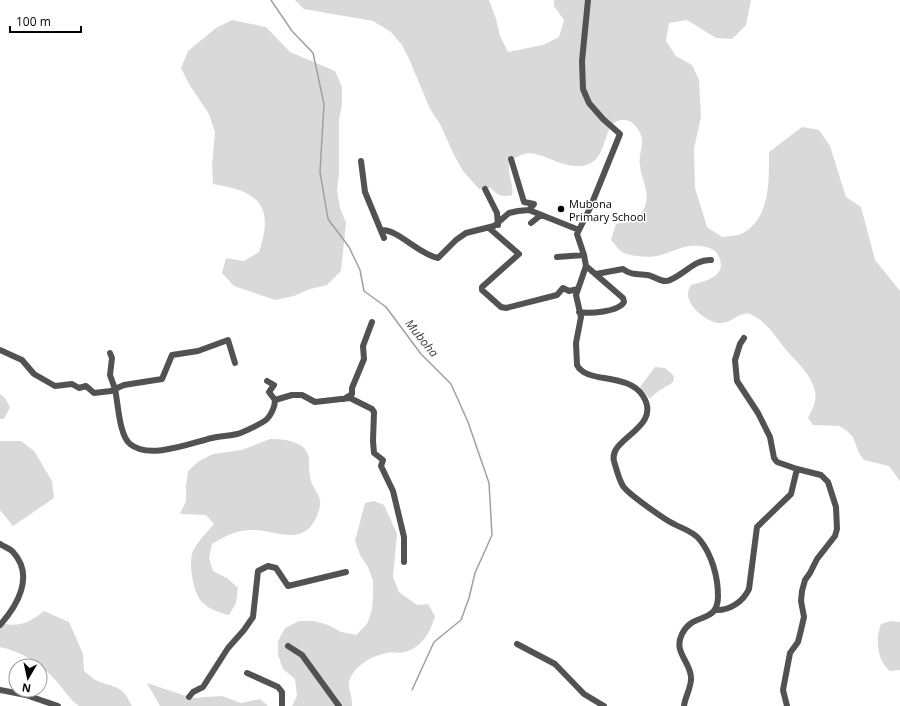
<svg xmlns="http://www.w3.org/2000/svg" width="900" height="706" viewBox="0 0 900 706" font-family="'Open Sans',sans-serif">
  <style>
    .green { fill: #d9d9d9 }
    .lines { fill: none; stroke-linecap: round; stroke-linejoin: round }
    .stream { stroke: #a0a0a0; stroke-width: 1.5 }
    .minor { stroke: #525252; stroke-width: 6 }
    .poi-dot { fill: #000; stroke: #fff; stroke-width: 1.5 }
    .labels { text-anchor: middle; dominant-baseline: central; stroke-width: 3; stroke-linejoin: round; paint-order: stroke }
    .poi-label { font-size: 11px; fill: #000; stroke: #fff; text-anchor: start }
    .water-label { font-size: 12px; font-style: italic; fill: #414141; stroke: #fff }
  </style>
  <rect width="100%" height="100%" fill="#fff"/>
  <path class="green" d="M 295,0 L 489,0 L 496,19 L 500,36 L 508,52 L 543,45 L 559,37 L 564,20 L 554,6 L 554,0 L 751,0 L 746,25 L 732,39 L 716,38 L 687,20 L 669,23 L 666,41 L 676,56 L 692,65 L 699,80 L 701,116 L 694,149 L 695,188 L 707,227 L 722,237 C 728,236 736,236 741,234 C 771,220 769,178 769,152 L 802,127 L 819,130 L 830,146 L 846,197 L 861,207 L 875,260 L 900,291 L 900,481 L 889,466 L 864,460 L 859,453 L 853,437 L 846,430 L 839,426 L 813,425 L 808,418 C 812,410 817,401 815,392 C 812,375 799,365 788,352 C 777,339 767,321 750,314 C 739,311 732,323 722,323 C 709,324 687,307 688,293 C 688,291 690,287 691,285 C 706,281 729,276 718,255 C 715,250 711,248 706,247 C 686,243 679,250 661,255 C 651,258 635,257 624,253 C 620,252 615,244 611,240 L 616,224 C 624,222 635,223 640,215 C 654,196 642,183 640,166 C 638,157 643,147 642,139 C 641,131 633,120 625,120 C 599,118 612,162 582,166 C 560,168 538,149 524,154 C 519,155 514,159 510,161 C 506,172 514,183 512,195 C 502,197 498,196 491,188 L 479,189 L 463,171 L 455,157 L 440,124 L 430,109 L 410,61 L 402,45 L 391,32 L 373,21 L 304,9 Z
    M 232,20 L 266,27 L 290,52 L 335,71 L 342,87 L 342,104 L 339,120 L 339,173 L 337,190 L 340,208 L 346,223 L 341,271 L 327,285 L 310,289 L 294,296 L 275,300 L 234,286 L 222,273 L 226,258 L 244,261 L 259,252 C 275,205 258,191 213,184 L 212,166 L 215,132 L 209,114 L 189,84 L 181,68 L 188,51 L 216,28 Z
    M 655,367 L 665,368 L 674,376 L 673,382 C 665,388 656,391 650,399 L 640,387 Z
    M 0,394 L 5,398 L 10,407 L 4,419 L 0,419 Z
    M 270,439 C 283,439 308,441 309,459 C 309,469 309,477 313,486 C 315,490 319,495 320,500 C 321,506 318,515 315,520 C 301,547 274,529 252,530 C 237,530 225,536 212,544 L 209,558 L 213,571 L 227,578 L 238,588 L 236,603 L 229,615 C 220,613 208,609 201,601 C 193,591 188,563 193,551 C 198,541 207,532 214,524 L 206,515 L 180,514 L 186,501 L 186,486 L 188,471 L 199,461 L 213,454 L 242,450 Z
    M 0,441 L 21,441 L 34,451 L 52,481 L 54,498 L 13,526 L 0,510 Z
    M 374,501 L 384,505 L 397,534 L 393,577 L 399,592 L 417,605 L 428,604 L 435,616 C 430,633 423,646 405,652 C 399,654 392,651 386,653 C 372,656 353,666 349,682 C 348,689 353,698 352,706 L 292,706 L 297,696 L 295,679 L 283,669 L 278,655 L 278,641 L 285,628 L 299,621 L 314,621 L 328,625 L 341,632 L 356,635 L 367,624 L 372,610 L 373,595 L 373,581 L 368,567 L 360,555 L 355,541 L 365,503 Z
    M 44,611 L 69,622 L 83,654 L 84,671 C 89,675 94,680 100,682 C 118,688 123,687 132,706 L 79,706 C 71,701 64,690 58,683 C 43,665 23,652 0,647 L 0,622 C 17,629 31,622 44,611 Z
    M 890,621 L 900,622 L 900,670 L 890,671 C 877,660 875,641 881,624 Z
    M 147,683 L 192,698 L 222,696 L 241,703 L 260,699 L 268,706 L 160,706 Z"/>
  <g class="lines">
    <path class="stream" d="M 271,0 L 292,31 L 313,53 L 324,104 L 320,172 L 328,219 L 349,247 L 360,270 L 364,291 L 386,307 L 421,354 L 451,384 L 468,422 L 489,483 L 492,535 L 475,573 L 469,598 L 461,620 L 434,642 L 412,690"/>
    <path class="minor" d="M 588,0 L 582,61 L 583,89 L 589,103 L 603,119 L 620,134 L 590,208 L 577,234 L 584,255 L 586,266 L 576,295 L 581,317 L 576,343 L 577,365 C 586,384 628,372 643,396 C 663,428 608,438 614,461 C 616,468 619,480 623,486 C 627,493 665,520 674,524 C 683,529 693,531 700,540 C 712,555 718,577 718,596 C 718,625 693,611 682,634 C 673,652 690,661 691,677 C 692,686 685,697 684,706
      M 511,159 L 524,202 L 534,204 L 529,210
      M 361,161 L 365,192 L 384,238
      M 485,189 L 497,213 L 498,225
      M 531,223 L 541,215
      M 489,228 L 519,254 L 482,287 L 482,290 L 501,307 L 506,308 L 557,295 L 563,288 L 569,291 L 578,289
      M 381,230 C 398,229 418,254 438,258 L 456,240 L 466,233 L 494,226 L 509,213 L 518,211 L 529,210 L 579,230
      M 557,257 L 584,255
      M 596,274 L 623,269 C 630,275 638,274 647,275 C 655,276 662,284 670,280 C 685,274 695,259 711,260
      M 579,312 C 589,314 619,312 624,302 L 623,298 L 586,266
      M 744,338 L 740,344 L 735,360 L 737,381 L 758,413 L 770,437 L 774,458 L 777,462 L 797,469 L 821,475 L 828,482 L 836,507 L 837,529 L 835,536 L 817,559 L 810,573 L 805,580 L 802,591 L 801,601 L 804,617 L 801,630 L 798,642 L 790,653 L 783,690 L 787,706
      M 0,350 L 22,360 L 34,374 L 55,386 L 72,384 L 79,388 L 86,386 L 94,393 L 111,391 L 115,389 C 118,402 119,435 130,444 C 149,460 191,443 212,438 C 220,436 229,436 237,434 C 242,433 263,423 267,419 C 271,415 275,407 275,400 L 269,392 L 274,385 L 267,381
      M 110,353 L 112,358 L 110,375 L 115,389 L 124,385 L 162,379 L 172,355 L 198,351 L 228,340 L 235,363
      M 344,399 L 352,394 L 352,388 L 364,359 L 363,346 L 372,322
      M 275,400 L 292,395 L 302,395 L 315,402 L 350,398 L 372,409 L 374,412 L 373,441 L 374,453 L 383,460 L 381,466 L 393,491 L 404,537 L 404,562
      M 0,544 C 4,547 10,548 13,552 C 35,576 17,606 0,625
      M 715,610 C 729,611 743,602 749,589 L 757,527 L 791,494 L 797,469
      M 517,644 L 555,664 L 584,694 L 604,706
      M 288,646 L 302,655 L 339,706
      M 247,673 L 278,687 L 282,692 L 282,706
      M 0,690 L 26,695 L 58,706
      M 189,697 L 193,692 L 203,687 L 228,648 L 244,630 L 253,617 L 258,571 L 268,566 L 276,568 L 288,586 L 346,572"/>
  </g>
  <circle class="poi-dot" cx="561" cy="209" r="4"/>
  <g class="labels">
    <g class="poi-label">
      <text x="569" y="203">Mubona<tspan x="569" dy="13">Primary School</tspan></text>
    </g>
    <g class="water-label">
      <text transform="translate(422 338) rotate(51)">Muboha</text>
    </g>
  </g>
  <g transform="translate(28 678) rotate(189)"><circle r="19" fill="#ffffff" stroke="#999999"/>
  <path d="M0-3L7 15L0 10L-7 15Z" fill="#000000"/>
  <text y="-6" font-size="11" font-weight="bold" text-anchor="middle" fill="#000000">N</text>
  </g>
  <path d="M10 26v6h71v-6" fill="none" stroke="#000000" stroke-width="2"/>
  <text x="16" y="26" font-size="12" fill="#000000" stroke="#ffffff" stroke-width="3" paint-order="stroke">100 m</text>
</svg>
